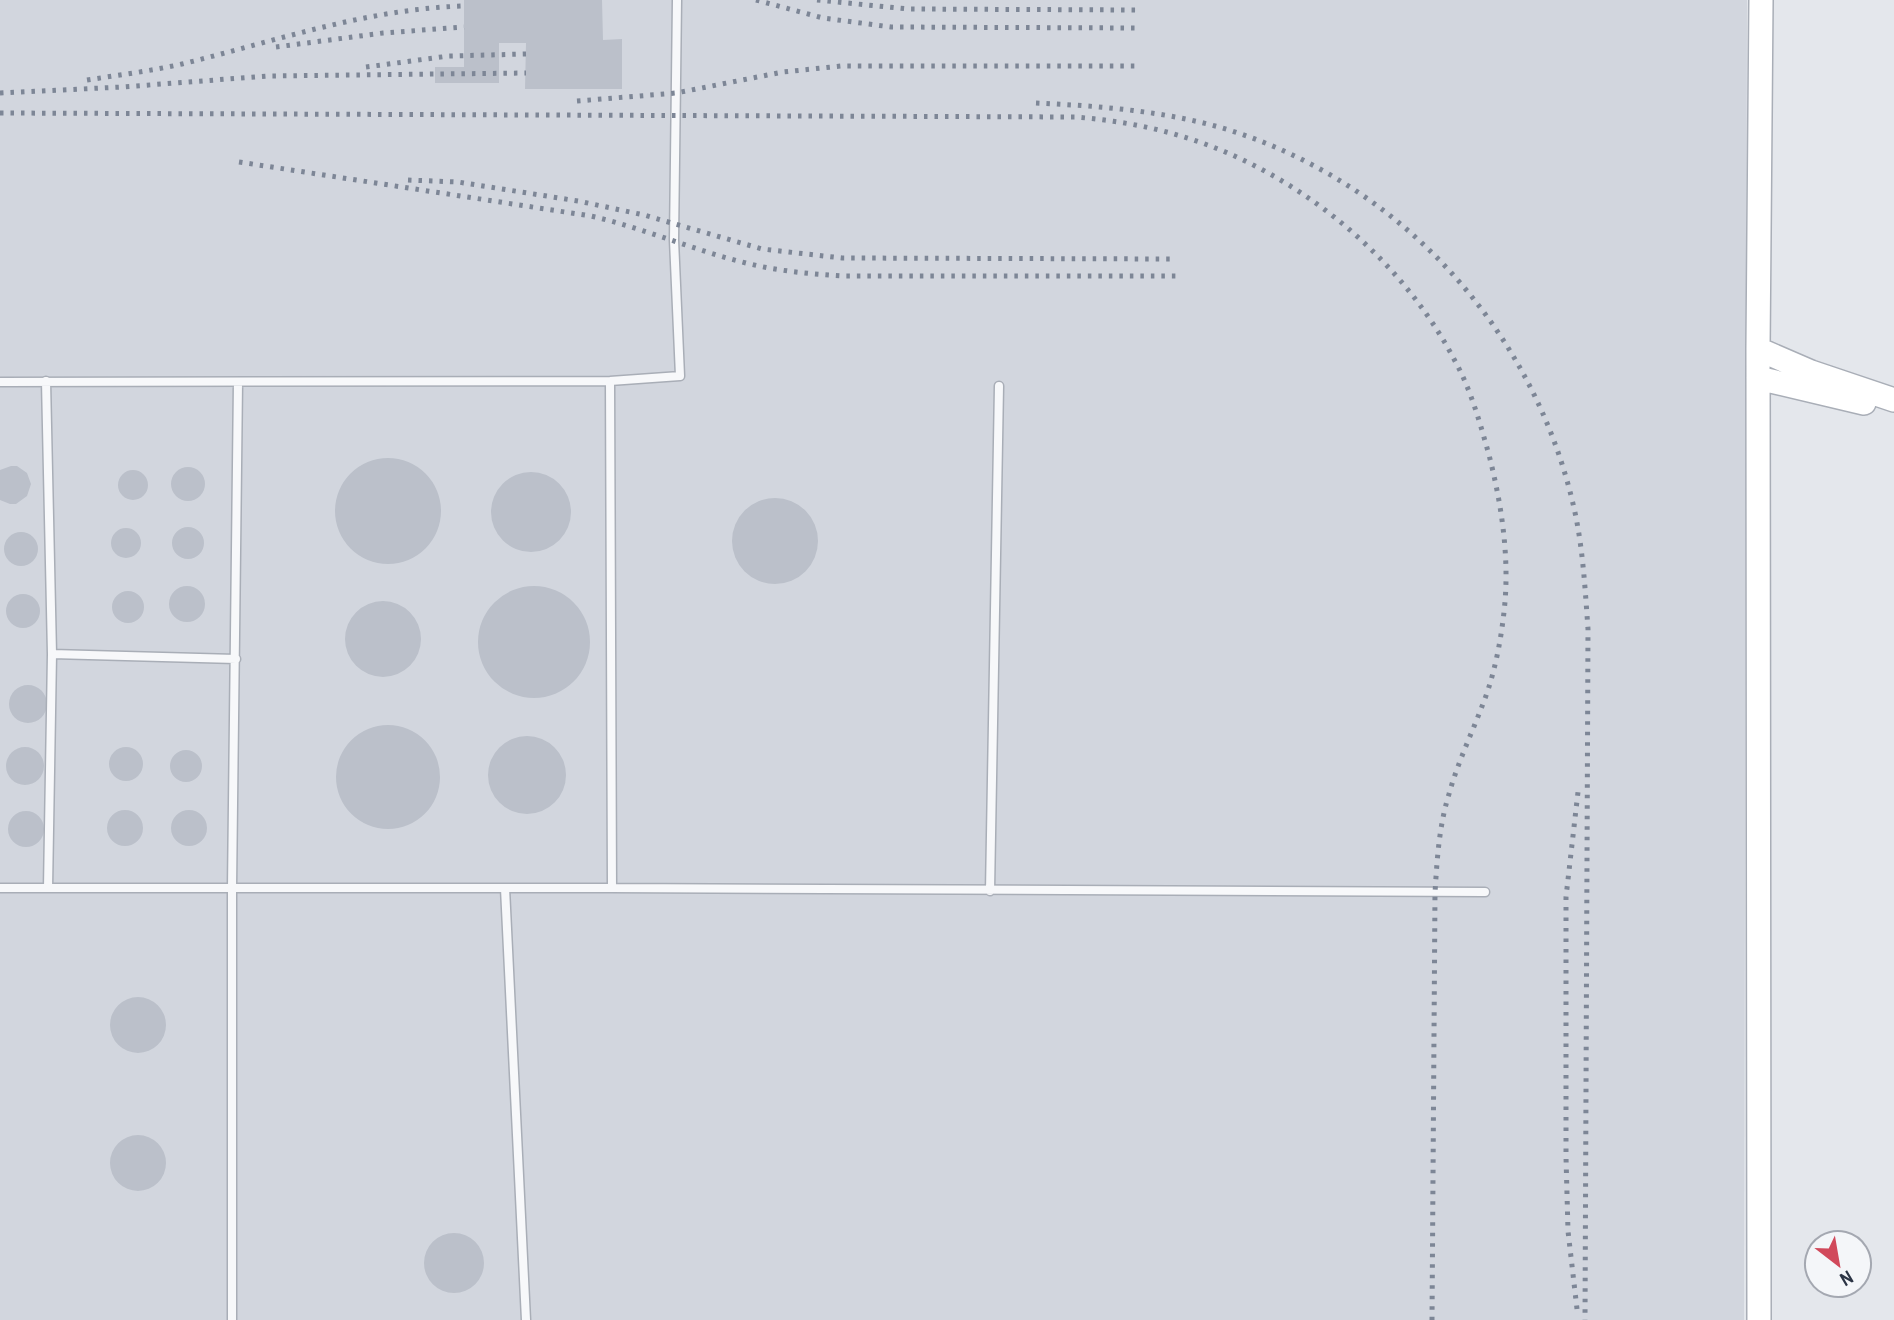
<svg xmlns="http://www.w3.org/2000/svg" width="1894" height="1320" viewBox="0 0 1894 1320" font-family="'Archivo Narrow',sans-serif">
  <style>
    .built { fill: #d2d6de }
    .building { fill: #bbc0ca }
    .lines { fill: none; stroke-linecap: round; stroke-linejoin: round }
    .lane-casing { stroke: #a9aeb7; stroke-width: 11 }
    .secondary-casing { stroke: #a9aeb7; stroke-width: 26 }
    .lane { stroke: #f7f8fa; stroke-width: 8 }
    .secondary { stroke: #fff; stroke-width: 23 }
    .rail { stroke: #7d8696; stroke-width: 5; stroke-dasharray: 3.5 7; stroke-linecap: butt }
  </style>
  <rect width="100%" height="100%" fill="#e4e7ec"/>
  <path class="built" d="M 0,0 L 1747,0 L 1744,1320 L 0,1320 Z"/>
  <path class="building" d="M 464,0 L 602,0 L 603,40 L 622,39 L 622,89 L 525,89 L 526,43 L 499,43 L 499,83 L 435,83 L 435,67 L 464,67 Z
    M335 511a53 53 0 1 1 106 0a53 53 0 1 1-106 0Z
    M 11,466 L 17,466 L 27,473 L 31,484 L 27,496 L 16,504 L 10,504 L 0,500 L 0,470 Z
    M171 484a17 17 0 1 1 34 0a17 17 0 1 1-34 0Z
    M118 485a15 15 0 1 1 30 0a15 15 0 1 1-30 0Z
    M491 512a40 40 0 1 1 80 0a40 40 0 1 1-80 0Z
    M732 541a43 43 0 1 1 86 0a43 43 0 1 1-86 0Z
    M172 543a16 16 0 1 1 32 0a16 16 0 1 1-32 0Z
    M111 543a15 15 0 1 1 30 0a15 15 0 1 1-30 0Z
    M4 549a17 17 0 1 1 34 0a17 17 0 1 1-34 0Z
    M478 642a56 56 0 1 1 112 0a56 56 0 1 1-112 0Z
    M169 604a18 18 0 1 1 36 0a18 18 0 1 1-36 0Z
    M112 607a16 16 0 1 1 32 0a16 16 0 1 1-32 0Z
    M6 611a17 17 0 1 1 34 0a17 17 0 1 1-34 0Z
    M345 639a38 38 0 1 1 76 0a38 38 0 1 1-76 0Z
    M9 704a19 19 0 1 1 38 0a19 19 0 1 1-38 0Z
    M336 777a52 52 0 1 1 104 0a52 52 0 1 1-104 0Z
    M488 775a39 39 0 1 1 78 0a39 39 0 1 1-78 0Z
    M109 764a17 17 0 1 1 34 0a17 17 0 1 1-34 0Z
    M6 766a19 19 0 1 1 38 0a19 19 0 1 1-38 0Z
    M170 766a16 16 0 1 1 32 0a16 16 0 1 1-32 0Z
    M107 828a18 18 0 1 1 36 0a18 18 0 1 1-36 0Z
    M171 828a18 18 0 1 1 36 0a18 18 0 1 1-36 0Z
    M8 829a18 18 0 1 1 36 0a18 18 0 1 1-36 0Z
    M110 1025a28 28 0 1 1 56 0a28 28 0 1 1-56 0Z
    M110 1163a28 28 0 1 1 56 0a28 28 0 1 1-56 0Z
    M424 1263a30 30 0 1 1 60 0a30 30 0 1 1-60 0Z"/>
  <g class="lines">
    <g class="lane-casing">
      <path id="lane" d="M 46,381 L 52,654 L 48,888
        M 610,381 L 612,888
        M 0,382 L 610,381 L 680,376 L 674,240 L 677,0
        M 52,654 L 236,659
        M 0,888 L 612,888 L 1485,892
        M 505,888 L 526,1320
        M 990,891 L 999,386
        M 232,1320 L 232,888 L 238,382"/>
    </g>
    <g class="secondary-casing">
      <path id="secondary" d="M 1758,349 L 1811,372 L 1894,400
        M 1758,378 L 1864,403
        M 1759,1320 L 1758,349 L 1761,0"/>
    </g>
    <use href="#lane" class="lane"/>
    <use href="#secondary" class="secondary"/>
    <path class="rail" d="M 756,0 L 823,18 L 891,27 L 1137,28
      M 817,0 L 908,9 L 1138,10
      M 276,47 L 383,33 L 464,27
      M 366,67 L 449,56 L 526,54
      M 87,80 C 119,75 151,71 182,64 C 276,41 366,9 464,6
      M 0,93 L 122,87 L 268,76 L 526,73
      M 577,101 L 676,93 L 783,72 L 841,66 L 1137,66
      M 1036,103 C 1100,106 1167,111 1229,130 C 1403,185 1534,331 1574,508 C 1583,548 1585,588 1588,629 L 1585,1320
      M 0,113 L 1075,117 C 1112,120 1149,126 1184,137 C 1296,171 1401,257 1455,361 C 1471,390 1480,423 1489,455 C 1502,506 1510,560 1504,612 C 1501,639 1496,665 1488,690 C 1476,725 1459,758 1449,794 C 1439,826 1437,860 1435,893 L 1432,1320
      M 239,162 L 591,216 C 643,228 691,249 742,262 C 776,271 810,274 845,276 L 1176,276
      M 408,180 L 458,182 L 578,201 L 644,215 L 762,249 L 842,258 L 1175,259
      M 1577,1309 L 1568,1231 L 1566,1157 L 1566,897 L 1578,792"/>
  </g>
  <g transform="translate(1838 1264) rotate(149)"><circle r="33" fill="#f4f6f9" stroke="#a4a8b1" stroke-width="2"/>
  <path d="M0-5L12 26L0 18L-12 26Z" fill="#d1495b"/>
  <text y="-10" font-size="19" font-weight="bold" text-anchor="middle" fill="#2b3445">N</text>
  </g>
</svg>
